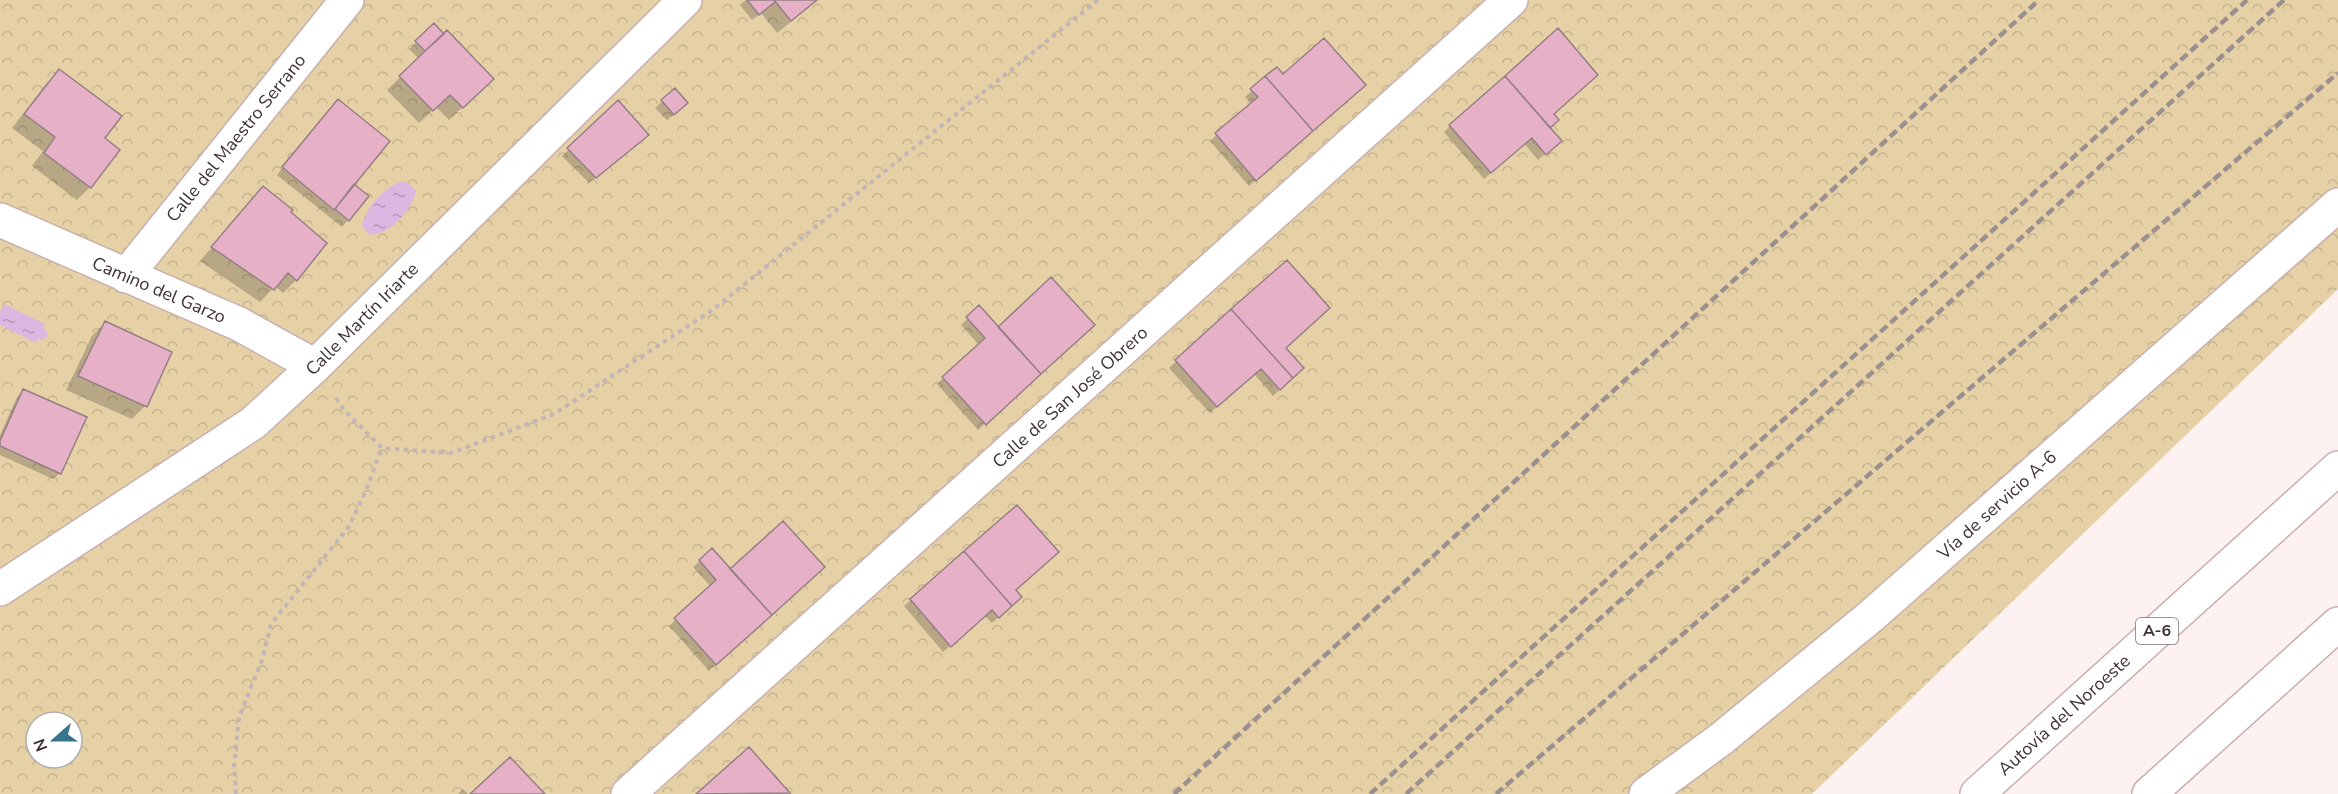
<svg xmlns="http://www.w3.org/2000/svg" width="2338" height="794" viewBox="0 0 2338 794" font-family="'Nunito Sans',sans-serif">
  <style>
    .park { fill: url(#park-crowns); fill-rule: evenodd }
    .water { fill: url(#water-ripples) }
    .shadow { fill: #0003 }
    .building { fill: #e6b0c6; stroke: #957f87; stroke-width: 1.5 }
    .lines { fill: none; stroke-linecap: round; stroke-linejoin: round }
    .minor-casing { stroke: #c9afad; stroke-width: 36 }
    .highway-casing { stroke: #c9afad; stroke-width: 36 }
    .path { stroke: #c1b6b5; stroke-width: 4; stroke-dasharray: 4.5 4.5; stroke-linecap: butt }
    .minor { stroke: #fff; stroke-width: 33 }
    .highway { stroke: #fff; stroke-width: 33 }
    .rail { stroke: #9b908f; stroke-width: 4.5; stroke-dasharray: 9 4.5; stroke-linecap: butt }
    .labels { text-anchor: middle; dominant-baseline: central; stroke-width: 4.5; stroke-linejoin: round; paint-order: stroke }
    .shield { fill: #fff; stroke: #787070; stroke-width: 1.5 }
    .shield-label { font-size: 16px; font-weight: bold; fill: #3e3332 }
    .street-label { font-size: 18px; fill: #3e3332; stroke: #fff }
  </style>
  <defs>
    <pattern id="park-crowns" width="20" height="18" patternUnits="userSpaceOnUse" patternTransform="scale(1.5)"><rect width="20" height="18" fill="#e5d1a5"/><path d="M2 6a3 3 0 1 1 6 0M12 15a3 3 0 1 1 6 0" fill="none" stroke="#c6b48e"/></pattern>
    <pattern id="water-ripples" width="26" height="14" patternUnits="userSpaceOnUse" patternTransform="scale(1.5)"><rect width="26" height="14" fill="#dbb8e2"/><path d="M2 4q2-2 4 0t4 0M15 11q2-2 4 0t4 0" fill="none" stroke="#b396b8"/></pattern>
  </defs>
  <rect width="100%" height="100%" fill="#fdf2f1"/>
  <path class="park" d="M 0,0 L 2338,0 L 2338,289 L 1812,794 L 0,794 ZM 36,722 L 72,722 L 72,758 L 36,758 Z"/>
  <path class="water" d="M 403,181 L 409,184 L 416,191 C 413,209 387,239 368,234 L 362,225 C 367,206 384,187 403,181 Z
    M 4,304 L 45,324 L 43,328 L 47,331 L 47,337 L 42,340 L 38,339 L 36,343 L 0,325 L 0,313 Z"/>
  <path class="shadow" d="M 746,0 L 818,0 L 777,33 L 761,13 L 752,20 L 740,5 Z
    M 434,25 L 492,79 L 449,120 L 436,107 L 419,123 L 387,90 L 419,59 L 409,49 Z
    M 1277,69 L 1283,76 L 1357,92 L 1249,186 L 1210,141 L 1252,104 L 1245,97 Z
    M 59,71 L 103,139 L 118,150 L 90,187 L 77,200 L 32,166 L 43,151 L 12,128 L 46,84 Z
    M 675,90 L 679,110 L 667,120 L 655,108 Z
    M 618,102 L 640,141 L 589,183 L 562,156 Z
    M 332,107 L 352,184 L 348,220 L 342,227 L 277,175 Z
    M 1450,126 L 1549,128 L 1553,147 L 1538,160 L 1524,143 L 1484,179 L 1444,132 Z
    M 263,188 L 296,280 L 283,293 L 275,286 L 260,302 L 200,261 Z
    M 1287,262 L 1284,349 L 1296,375 L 1273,396 L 1254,374 L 1210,413 L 1169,368 Z
    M 979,308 L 998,329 L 1086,331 L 978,430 L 937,384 L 979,345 L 961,325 Z
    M 105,323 L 170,353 L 145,406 L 132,419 L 66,390 L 92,336 Z
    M 24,390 L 60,473 L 53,479 L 0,455 L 0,435 L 17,397 Z
    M 1017,507 L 1015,590 L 1004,612 L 992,623 L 985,616 L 943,652 L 904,606 Z
    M 700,561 L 730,571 L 816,573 L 709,671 L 669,626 L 711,587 L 693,567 Z
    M 749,749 L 788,793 L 787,794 L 698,794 Z
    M 463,789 L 468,794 L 458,794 Z"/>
  <path class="building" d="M 747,0 L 774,0 L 775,2 L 759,15 Z
    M 774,0 L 817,0 L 791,21 Z
    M 434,23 L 444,34 L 425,51 L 415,41 Z
    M 1558,28 L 1598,75 L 1554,114 L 1559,120 L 1550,128 L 1505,76 Z
    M 447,30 L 494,79 L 463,108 L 450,95 L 433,111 L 399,76 Z
    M 1324,38 L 1366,85 L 1313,131 L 1265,76 L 1277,67 L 1283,74 Z
    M 59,69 L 122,116 L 105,138 L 120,150 L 91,188 L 44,153 L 55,137 L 24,114 Z
    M 1265,76 L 1313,131 L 1256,181 L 1215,133 L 1258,97 L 1250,89 Z
    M 1505,76 L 1562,141 L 1546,155 L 1532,138 L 1491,173 L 1449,125 Z
    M 675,88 L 688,103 L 674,115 L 661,100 Z
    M 338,99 L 390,141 L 334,210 L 282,167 Z
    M 618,100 L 649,135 L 596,178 L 567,148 Z
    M 354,184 L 369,196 L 349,221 L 335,209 Z
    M 263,186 L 293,210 L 291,212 L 327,243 L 297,281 L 288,273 L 274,290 L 211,247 Z
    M 1287,260 L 1330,308 L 1286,348 L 1304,368 L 1293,378 L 1231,309 Z
    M 1051,277 L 1095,325 L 1041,374 L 998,327 Z
    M 979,305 L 1041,374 L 986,425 L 942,377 L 985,338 L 966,317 Z
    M 1231,309 L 1293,378 L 1280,390 L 1261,369 L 1217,407 L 1175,360 Z
    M 105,321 L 172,352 L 147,407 L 78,376 Z
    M 23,389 L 87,417 L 61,474 L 0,446 L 0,441 Z
    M 1017,505 L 1059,552 L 1016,590 L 1022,597 L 1012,606 L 964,551 Z
    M 783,521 L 825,567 L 772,615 L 730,569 Z
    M 712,548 L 772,615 L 716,665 L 674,618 L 716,580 L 699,560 Z
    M 964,551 L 1012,606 L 999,618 L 992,610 L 951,647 L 910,599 Z
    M 749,747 L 790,793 L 696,794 Z
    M 510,757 L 545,794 L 470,794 Z"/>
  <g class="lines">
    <g class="minor-casing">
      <path id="minor" d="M 0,220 L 239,324 L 315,366
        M 126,276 L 347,0
        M 0,589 L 253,423 L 315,366 L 685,0
        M 628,794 L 1511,0
        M 1646,794 L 1721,739 L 1870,617 L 2338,205"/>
    </g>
    <g class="highway-casing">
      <path id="highway" d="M 1977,794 L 2338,468
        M 2149,794 L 2338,624"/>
    </g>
    <path class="path" d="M 336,398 L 344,410 L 382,448 L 451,453 L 554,414 L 711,311 L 1098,0
      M 236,794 L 234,767 L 239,717 L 262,660 L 271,624 L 348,528 L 365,493 L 382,448"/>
    <use href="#minor" class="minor"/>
    <use href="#highway" class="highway"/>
    <path class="rail" d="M 1174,794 L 2039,0
      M 1370,794 L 2247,0
      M 1406,794 L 2284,0
      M 1496,794 L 2338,73"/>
  </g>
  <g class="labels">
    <rect class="shield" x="2136" y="618" width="42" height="26" rx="4.5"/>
    <g class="shield-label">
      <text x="2157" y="631">A-6</text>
    </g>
    <g class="street-label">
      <text transform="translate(236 138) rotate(-51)">Calle del Maestro Serrano</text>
      <text transform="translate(159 290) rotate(23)">Camino del Garzo</text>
      <text transform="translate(362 319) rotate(-45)">Calle Martín Iriarte</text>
      <text transform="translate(1070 397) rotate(-42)">Calle de San José Obrero</text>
      <text transform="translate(1997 505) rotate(-42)">Vía de servicio A-6</text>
      <text transform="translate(2064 715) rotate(-42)">Autovía del Noroeste</text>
    </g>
  </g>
  <g transform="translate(54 740) rotate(249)"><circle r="28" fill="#ffffff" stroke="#b2adad" stroke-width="1.5"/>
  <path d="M0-4.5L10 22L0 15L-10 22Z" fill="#37738b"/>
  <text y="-9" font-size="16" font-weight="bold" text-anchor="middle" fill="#3e3332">N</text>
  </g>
</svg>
